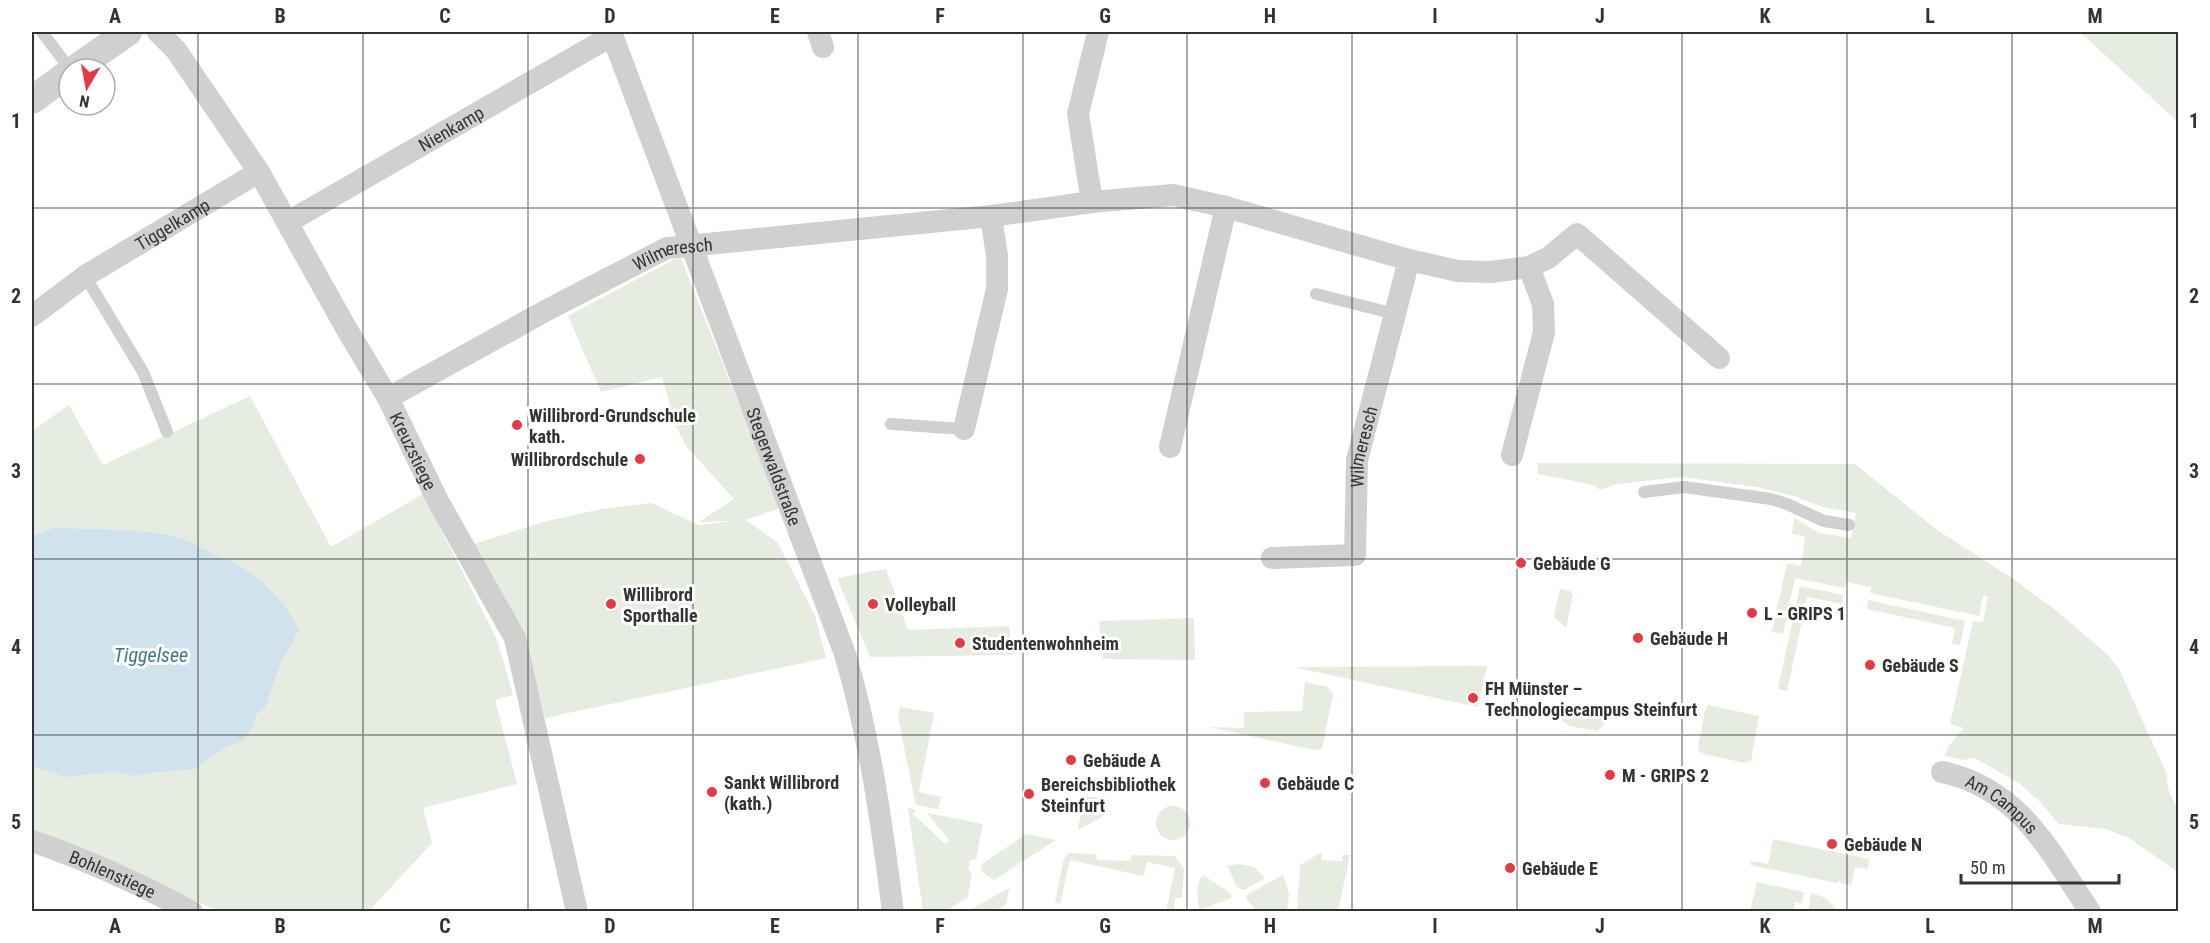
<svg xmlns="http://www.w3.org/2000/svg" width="2210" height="943" viewBox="0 0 2210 943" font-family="'Roboto Condensed',sans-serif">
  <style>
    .green { fill: #e6ecdf }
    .water { fill: #cfe2ee }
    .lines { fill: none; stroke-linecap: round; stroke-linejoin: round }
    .service { stroke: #d0d0d0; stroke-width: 12 }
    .minor { stroke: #d0d0d0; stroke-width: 22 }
    .tertiary { stroke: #d0d0d0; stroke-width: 28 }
    .grid { fill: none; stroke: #333; stroke-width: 1.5; stroke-opacity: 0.55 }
    .poi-dot { fill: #e63946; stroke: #fff; stroke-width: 2 }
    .labels { text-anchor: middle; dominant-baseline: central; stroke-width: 6; stroke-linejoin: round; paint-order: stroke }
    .street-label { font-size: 18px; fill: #333; stroke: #fff }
    .poi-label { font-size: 18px; font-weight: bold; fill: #333; stroke: #fff; text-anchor: start }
    .water-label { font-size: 20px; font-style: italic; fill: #3f7597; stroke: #fff }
    .neatline { fill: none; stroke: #333; stroke-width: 2 }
    .grid-label { font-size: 20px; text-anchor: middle; font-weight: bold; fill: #333 }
  </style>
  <rect width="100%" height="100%" fill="#fff"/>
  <path class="green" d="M 2080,32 L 2178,32 L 2178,122 Z
    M 680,256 L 780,508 L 746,520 L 778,543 L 815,616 L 826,658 L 545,718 L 523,635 L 471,545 L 543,522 L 601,509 L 651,503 L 699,525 L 732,521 L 699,522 L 734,499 L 686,446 L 677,428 L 662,377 L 601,392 L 568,316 Z
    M 250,396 L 331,547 L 423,494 L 498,642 L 513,695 L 495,700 L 517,784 L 423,808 L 432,843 L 369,911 L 217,911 L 133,871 L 32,831 L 32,431 L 69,405 L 103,465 Z
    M 1537,463 L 1855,464 L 1937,530 L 2012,578 L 2058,612 L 2108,655 L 2119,669 L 2166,772 L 2168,789 L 2178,811 L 2178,872 L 2129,838 L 2106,829 L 2059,824 L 2041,803 L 2020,784 L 1975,758 L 1963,760 L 1945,756 L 1948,747 L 1964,728 L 1950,724 L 1973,621 L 1983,622 L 1988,596 L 1983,595 L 1979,616 L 1870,593 L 1871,587 L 1846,582 L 1845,588 L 1795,578 L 1783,634 L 1772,632 L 1787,563 L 1801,566 L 1805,537 L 1792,534 L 1794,518 L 1820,533 L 1851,538 L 1856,513 L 1823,507 L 1797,497 L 1757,487 L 1682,477 L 1617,484 L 1600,490 L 1594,485 L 1538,474 Z
    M 886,569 L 908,630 L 1009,626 L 1012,655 L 870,657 L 837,578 Z
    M 1800,586 L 1843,595 L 1842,604 L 1807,597 L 1787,691 L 1778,689 Z
    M 1560,589 L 1570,591 L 1573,595 L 1566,628 L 1554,617 Z
    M 1868,600 L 1965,621 L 1960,645 L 1952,644 L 1955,628 L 1867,609 Z
    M 1194,618 L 1195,660 L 1103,659 L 1099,621 Z
    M 1487,666 L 1478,707 L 1293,667 Z
    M 1305,682 L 1328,687 L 1333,694 L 1322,749 L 1314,750 L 1209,727 L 1244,728 L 1244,712 L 1302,711 Z
    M 1708,705 L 1759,716 L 1751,761 L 1745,763 L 1704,754 L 1699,751 L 1698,747 L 1705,710 Z
    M 900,707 L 934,713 L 919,792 L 941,797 L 938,809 L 916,805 L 898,718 Z
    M 1560,709 L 1607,719 L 1606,723 L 1597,731 L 1569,726 L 1561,720 Z
    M 1084,796 L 1108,799 L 1105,815 L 1078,830 Z
    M1156 823a17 17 0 1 1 34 0a17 17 0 1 1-34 0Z
    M 908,808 L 916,810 L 913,814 L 945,844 L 949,840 L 927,813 L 983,824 L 976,859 L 970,860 L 968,869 L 972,873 L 968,897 L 946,911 L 923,911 Z
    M 1026,834 L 1056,840 L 994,880 L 981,871 L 982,864 Z
    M 1773,839 L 1869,859 L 1868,869 L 1855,867 L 1851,885 L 1840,883 L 1840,880 L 1837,883 L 1750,865 L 1751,861 L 1768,864 Z
    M 1069,853 L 1096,854 L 1097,860 L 1130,861 L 1131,855 L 1175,856 L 1184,869 L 1182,898 L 1175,898 L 1174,911 L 1166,911 L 1175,868 L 1147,862 L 1143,876 L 1070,860 L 1060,904 L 1055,902 L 1064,858 Z
    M 1320,853 L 1322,853 L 1321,860 L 1342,861 L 1343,855 L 1350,855 L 1338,911 L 1297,911 L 1300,865 Z
    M 1238,864 L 1254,867 L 1265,878 L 1244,890 L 1237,887 L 1227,866 Z
    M 1203,875 L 1231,894 L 1231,898 L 1200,910 C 1197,899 1195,884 1203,875 Z
    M 1283,875 L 1289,894 L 1287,911 L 1257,911 L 1246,899 L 1247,895 Z
    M 1757,882 L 1804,892 L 1802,904 L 1795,902 L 1794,911 L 1750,911 Z
    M 1009,888 L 1006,905 L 994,911 L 968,911 Z
    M 1811,893 L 1826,898 L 1838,911 L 1808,911 Z"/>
  <path class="water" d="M 54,528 C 93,530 135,528 173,536 C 186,539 195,545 207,551 C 214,555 221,557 228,560 C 258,574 285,600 299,630 L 281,662 L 265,707 L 256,715 L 253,726 L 246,736 L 242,741 L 225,747 L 195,769 L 147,773 L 136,776 L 112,772 L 65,777 L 32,766 L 32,536 Z"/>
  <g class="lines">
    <path class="service" d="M 42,32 L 70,69
      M 85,276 L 143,372 L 167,432
      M 1316,294 L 1395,314
      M 891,424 L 964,429
      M 1644,492 L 1684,487 L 1771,499 L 1787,504 L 1824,521 L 1849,525"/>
    <g class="minor">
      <path id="s1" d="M 158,32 L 176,50 L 259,172 L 346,328 L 388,398 L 438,501 L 515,638 L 577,912"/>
      <path id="s2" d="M 611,32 L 845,654 C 870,738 882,825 893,912"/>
      <path d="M 818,32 L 823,47"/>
      <path d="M 1092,202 L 1078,114 L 1098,32"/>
      <path id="s3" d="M 288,222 L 613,35"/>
      <path id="s4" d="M 32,316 L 85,276 L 259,172"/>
      <path id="s5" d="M 388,398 L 547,310 L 667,248 L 991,216 L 1092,202 L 1173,195 L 1226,207 L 1409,260 L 1458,271 L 1491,272 L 1529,267 L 1548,258 L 1577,234 L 1719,358"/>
      <path d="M 964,429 L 997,289 L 997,256 L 991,216"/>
      <path d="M 1170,447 L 1226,207"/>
      <path d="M 1512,455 L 1544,332 L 1543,304 L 1529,267"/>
      <path id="s6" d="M 1272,558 L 1355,555 L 1357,460 L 1409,260"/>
      <path id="s7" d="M 1942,772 C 2019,788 2050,851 2090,912"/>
      <path id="s8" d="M 32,841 C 87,860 140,884 192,912"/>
    </g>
    <path class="tertiary" d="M 75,69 L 128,32
      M 32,100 L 69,73"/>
  </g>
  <path class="grid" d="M 198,32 L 198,912M 363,32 L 363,912M 528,32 L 528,912M 693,32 L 693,912M 858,32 L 858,912M 1023,32 L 1023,912M 1187,32 L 1187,912M 1352,32 L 1352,912M 1517,32 L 1517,912M 1682,32 L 1682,912M 1847,32 L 1847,912M 2012,32 L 2012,912M 32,208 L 2178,208M 32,384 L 2178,384M 32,559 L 2178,559M 32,735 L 2178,735"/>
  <g class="poi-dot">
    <circle cx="517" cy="425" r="6"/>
    <circle cx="640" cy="459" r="6"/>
    <circle cx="1521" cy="563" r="6"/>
    <circle cx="611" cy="604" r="6"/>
    <circle cx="873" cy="604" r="6"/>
    <circle cx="1752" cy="613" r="6"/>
    <circle cx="1638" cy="638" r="6"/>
    <circle cx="960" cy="643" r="6"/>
    <circle cx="1870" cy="665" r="6"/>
    <circle cx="1473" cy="698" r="6"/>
    <circle cx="1071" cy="760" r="6"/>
    <circle cx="1610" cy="775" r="6"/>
    <circle cx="1265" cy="783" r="6"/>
    <circle cx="712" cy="792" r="6"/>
    <circle cx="1029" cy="794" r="6"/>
    <circle cx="1832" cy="844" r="6"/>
    <circle cx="1510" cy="868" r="6"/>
  </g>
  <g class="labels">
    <g class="street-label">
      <text stroke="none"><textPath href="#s3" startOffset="188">Nienkamp</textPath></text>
      <text stroke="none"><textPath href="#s4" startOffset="168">Tiggelkamp</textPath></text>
      <text stroke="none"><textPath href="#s5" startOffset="321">Wilmeresch</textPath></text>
      <text stroke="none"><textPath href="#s6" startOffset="192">Wilmeresch</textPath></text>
      <text stroke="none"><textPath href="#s1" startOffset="492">Kreuzstiege</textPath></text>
      <text stroke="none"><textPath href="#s2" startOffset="464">Stegerwaldstraße</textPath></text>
      <text stroke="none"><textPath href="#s7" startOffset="69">Am Campus</textPath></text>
      <text stroke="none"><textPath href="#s8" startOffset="87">Bohlenstiege</textPath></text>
    </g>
    <g class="poi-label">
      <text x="529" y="415">Willibrord-Grundschule<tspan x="529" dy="21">kath.</tspan></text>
      <text x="628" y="459" text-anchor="end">Willibrordschule</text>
      <text x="1533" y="563">Gebäude G</text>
      <text x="623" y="594">Willibrord<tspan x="623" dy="21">Sporthalle</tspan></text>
      <text x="885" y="604">Volleyball</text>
      <text x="1764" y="613">L - GRIPS 1</text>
      <text x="1650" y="638">Gebäude H</text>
      <text x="972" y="643">Studentenwohnheim</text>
      <text x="1882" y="665">Gebäude S</text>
      <text x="1485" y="688">FH Münster –<tspan x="1485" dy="21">Technologiecampus Steinfurt</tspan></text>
      <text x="1083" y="760">Gebäude A</text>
      <text x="1622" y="775">M - GRIPS 2</text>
      <text x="724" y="782">Sankt Willibrord<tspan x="724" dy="21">(kath.)</tspan></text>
      <text x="1277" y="783">Gebäude C</text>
      <text x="1041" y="784">Bereichsbibliothek<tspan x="1041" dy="21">Steinfurt</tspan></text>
      <text x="1844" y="844">Gebäude N</text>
      <text x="1522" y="868">Gebäude E</text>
    </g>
    <g class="water-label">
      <text x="151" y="655">Tiggelsee</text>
    </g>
  </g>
  <rect width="2210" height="943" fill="none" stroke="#ffffff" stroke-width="66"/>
  <g transform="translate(87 87) rotate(190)"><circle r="28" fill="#ffffff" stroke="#adadad" stroke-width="1.5"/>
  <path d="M0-4.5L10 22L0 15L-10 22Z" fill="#e63946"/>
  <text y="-9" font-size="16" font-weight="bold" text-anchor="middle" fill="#333333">N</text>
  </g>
  <path d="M1961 874v9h158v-9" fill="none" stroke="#333333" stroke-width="3"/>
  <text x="1970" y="874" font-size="18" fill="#333333" stroke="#ffffff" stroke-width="4.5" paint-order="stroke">50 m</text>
  <rect x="33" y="33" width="2144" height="877" class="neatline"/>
  <g class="grid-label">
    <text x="115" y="23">A</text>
    <text x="280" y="23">B</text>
    <text x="445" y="23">C</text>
    <text x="610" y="23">D</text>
    <text x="775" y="23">E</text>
    <text x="940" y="23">F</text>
    <text x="1105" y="23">G</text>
    <text x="1270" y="23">H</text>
    <text x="1435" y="23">I</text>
    <text x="1600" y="23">J</text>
    <text x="1765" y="23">K</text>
    <text x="1930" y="23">L</text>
    <text x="2095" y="23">M</text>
    <text x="16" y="128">1</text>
    <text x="2194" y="128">1</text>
    <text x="16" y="303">2</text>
    <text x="2194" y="303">2</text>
    <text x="16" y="478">3</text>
    <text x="2194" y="478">3</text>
    <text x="16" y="654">4</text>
    <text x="2194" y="654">4</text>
    <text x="16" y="829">5</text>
    <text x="2194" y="829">5</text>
    <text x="115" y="933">A</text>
    <text x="280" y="933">B</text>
    <text x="445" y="933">C</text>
    <text x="610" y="933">D</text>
    <text x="775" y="933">E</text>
    <text x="940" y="933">F</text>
    <text x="1105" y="933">G</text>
    <text x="1270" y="933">H</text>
    <text x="1435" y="933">I</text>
    <text x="1600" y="933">J</text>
    <text x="1765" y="933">K</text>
    <text x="1930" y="933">L</text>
    <text x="2095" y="933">M</text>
  </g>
</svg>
